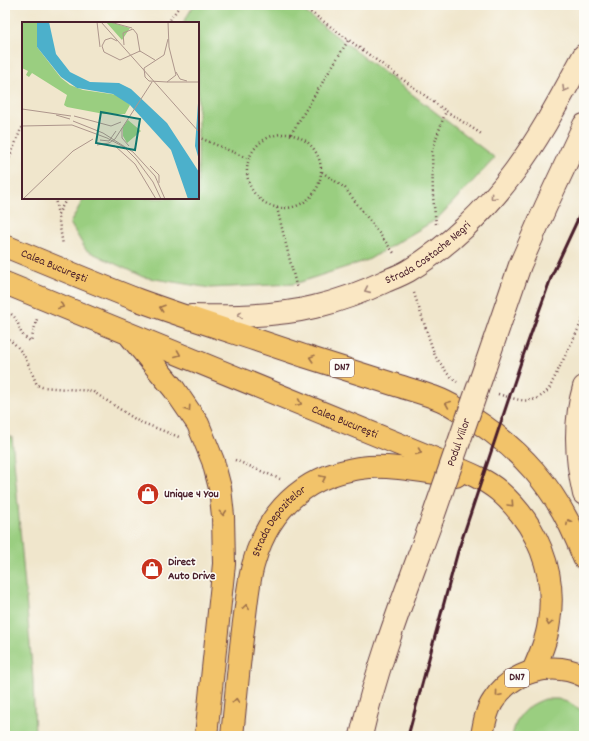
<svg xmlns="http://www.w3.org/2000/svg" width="589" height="741" viewBox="0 0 589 741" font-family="Dekko,sans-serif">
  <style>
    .green { fill: #9ace80; stroke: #727656 }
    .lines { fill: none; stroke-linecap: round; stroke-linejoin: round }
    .secondary-casing { stroke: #633d43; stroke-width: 24 }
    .primary-casing { stroke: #633d43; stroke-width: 24 }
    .path { stroke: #633d43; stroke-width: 2.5; stroke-dasharray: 1 3; stroke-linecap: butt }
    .secondary { stroke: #fae7c3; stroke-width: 22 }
    .primary { stroke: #f2c36a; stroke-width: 22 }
    .rail { stroke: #4a1f2b; stroke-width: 3 }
    .secondary-bridge-casing { stroke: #633d43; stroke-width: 24; stroke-linecap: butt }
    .secondary-bridge { stroke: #fae7c3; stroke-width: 22 }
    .oneway { stroke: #a28377 }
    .oneway2 { stroke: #9e714a }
    .labels { text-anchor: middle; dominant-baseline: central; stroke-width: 3; stroke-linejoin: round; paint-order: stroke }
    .shield { fill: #fdfcf7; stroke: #806168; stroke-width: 1 }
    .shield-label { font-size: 11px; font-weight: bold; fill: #4a1f2b }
    .street-label { font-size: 12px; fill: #4a1f2b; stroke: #fdfcf7 }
    .poi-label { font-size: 12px; font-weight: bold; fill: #4a1f2b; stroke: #fdfcf7; text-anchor: start }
    .inset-road { fill: none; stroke: #ae968c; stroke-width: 1 }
    .view { fill: #0f766e; fill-opacity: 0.15; stroke: #0f766e; stroke-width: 2 }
    .inset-edge { fill: none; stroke: #4a1f2b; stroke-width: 2 }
  </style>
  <rect width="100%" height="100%" fill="#fdfcf7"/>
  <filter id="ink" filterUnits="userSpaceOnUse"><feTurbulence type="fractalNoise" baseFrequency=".025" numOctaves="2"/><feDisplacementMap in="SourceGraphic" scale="8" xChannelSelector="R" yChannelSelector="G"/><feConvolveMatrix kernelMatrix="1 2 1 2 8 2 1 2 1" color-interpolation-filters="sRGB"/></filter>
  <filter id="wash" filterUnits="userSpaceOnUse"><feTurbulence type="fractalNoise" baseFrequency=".012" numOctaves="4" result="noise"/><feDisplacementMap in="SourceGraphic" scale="16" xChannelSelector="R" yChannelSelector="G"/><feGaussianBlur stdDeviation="0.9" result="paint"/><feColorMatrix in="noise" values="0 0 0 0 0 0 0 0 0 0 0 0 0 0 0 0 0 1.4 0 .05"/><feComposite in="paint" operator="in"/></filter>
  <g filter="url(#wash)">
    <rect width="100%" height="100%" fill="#f0e6cc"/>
    <path class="green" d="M 194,5 L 296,5 L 495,158 L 437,219 L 368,260 L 294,284 L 210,288 L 143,277 L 86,250 L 70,223 L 84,198 L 198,198 L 198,23 L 183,23 Z
      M 5,434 L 12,437 L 33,679 L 35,736 L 5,736 Z
      M 545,699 L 558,699 L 570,703 L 581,710 L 584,714 L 584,736 L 512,736 C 517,715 524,707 545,699 Z"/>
  </g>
  <g filter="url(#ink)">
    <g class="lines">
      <g class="secondary-casing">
        <g id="secondary">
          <path id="s1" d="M 191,316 C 228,317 278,316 314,307 C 339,301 363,292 386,281 C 393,278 401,275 408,271 C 448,247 486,210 514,172 C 541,136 562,95 584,55"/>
          <path d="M 485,367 L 520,265 L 546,206 L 584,125"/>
          <path d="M 584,387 C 574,421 576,460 584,494"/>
          <path d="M 361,736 C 378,661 407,589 433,517"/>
        </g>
      </g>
      <g class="primary-casing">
        <g id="primary">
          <path id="s2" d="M 5,246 C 49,264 94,283 138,300 C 193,320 249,337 304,356 C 335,366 367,376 399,386 C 418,392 439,397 456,408 C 519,445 559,489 584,558"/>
          <path id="s3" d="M 5,283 L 445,463 C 463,471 484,478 499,491 C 537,524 557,572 549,622 C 547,639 540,655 533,671"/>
          <path d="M 131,337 L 174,389 L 198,424 L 213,461 L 220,488 L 223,516 L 224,564 L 206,736"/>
          <path id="s4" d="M 232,736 C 236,698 239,660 244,622 C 247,602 248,581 254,562 C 270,505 311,472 369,467 C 396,465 429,473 456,476"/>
          <path d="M 482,736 C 484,724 486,711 493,701 C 512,671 552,660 584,676"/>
        </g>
      </g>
      <path class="path" d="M 301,5 L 446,111 L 483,135
        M 168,23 L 180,5
        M247 171a37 37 0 1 1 74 0a37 37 0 1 1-74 0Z
        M 291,134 L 349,39
        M 198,137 L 249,159
        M 5,169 L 21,129 L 23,127
        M 322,172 L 345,188 L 394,253
        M 55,198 L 63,245
        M 277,208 L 297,289
        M 58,214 L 67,198
        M 436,224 L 433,197 L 432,150 L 446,111
        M 414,293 L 435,356 L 448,374 L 457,382
        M 5,319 L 11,314 C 23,323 15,334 31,341 L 37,319
        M 5,337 C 24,348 29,366 37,385 L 42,387 L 92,391 L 138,421 L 179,437
        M 498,394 C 519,400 533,407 549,389 L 584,317
        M 235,460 L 280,479"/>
      <use href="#secondary" class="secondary"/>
      <use href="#primary" class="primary"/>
      <path class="rail" d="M 408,736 L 458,551 L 523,356 L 552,275 L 584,206"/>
      <g class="secondary-bridge-casing">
        <g id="secondary-bridge">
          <path id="s5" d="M 433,517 L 485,367"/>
        </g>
      </g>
      <use href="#secondary-bridge" class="secondary-bridge"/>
    </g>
    <defs><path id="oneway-chevron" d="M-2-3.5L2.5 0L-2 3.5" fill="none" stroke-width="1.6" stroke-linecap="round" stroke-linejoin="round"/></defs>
    <g class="oneway">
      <use href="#oneway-chevron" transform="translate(565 89) rotate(120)"/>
      <use href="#oneway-chevron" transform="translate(493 197) rotate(130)"/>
      <use href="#oneway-chevron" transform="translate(367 290) rotate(156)"/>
      <use href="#oneway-chevron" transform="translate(240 315) rotate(177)"/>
    </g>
    <g class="oneway2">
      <use href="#oneway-chevron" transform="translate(61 306) rotate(23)"/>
      <use href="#oneway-chevron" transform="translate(162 308) rotate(-161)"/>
      <use href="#oneway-chevron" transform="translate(178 354) rotate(22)"/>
      <use href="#oneway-chevron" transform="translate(312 358) rotate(-162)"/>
      <use href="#oneway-chevron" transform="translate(299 403) rotate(23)"/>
      <use href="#oneway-chevron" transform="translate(448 404) rotate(-157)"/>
      <use href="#oneway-chevron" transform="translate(188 409) rotate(56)"/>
      <use href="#oneway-chevron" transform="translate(419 452) rotate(22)"/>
      <use href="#oneway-chevron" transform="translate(323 478) rotate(-25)"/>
      <use href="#oneway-chevron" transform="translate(511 504) rotate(47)"/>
      <use href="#oneway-chevron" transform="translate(223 513) rotate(85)"/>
      <use href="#oneway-chevron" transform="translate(569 522) rotate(-117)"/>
      <use href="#oneway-chevron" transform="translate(246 607) rotate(-82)"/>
      <use href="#oneway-chevron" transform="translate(549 623) rotate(99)"/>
      <use href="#oneway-chevron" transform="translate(498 694) rotate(130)"/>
      <use href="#oneway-chevron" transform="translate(236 701) rotate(-84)"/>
    </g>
  </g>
  <defs>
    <g id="shop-disc" transform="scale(1.15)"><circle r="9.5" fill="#c8321e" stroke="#fdfcf7"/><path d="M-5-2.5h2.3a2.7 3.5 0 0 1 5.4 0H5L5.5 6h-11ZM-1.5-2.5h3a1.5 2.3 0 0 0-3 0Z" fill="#fff"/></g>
  </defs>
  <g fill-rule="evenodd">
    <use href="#shop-disc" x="148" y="494"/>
    <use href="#shop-disc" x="152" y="569"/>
  </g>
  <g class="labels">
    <g class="shield">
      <rect x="330" y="359" width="24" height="18" rx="3"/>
      <rect x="505" y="669" width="24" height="18" rx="3"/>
    </g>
    <g class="shield-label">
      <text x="342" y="368">DN7</text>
      <text x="517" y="678">DN7</text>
    </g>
    <g class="street-label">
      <text stroke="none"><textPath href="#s1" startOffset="251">Strada Costache Negri</textPath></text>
      <text stroke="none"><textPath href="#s2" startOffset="53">Calea București</textPath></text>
      <text stroke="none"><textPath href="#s3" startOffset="367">Calea București</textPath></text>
      <text stroke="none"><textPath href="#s5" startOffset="79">Podul Viilor</textPath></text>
      <text stroke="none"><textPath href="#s4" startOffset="224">Strada Depozitelor</textPath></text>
    </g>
    <g class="poi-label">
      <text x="164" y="494">Unique 4 You</text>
      <text x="168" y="562">Direct<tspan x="168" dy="14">Auto Drive</tspan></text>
    </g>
  </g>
  <g transform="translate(22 22)">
    <rect width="177" height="177" fill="#f0e6cc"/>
    <path d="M 0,0 L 15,0 L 15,25 L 39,56 L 48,63 L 61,68 L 96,73 L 108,83 L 103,92 L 82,92 L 45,85 L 42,83 L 45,73 L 10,51 L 7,55 L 4,53 L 6,49 L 0,46 ZM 84,0 L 88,0 L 108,6 L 100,18 ZM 106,98 L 119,109 L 105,121 L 101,114 L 101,105 Z" fill="#9ace80"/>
    <path d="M 15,0 L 27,0 L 34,32 L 48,50 L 68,60 L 97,61 L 109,67 L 145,101 L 177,150 L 177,177 L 166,177 L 149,128 L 108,83 L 91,72 L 55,66 L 39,55 L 15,25 ZM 177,67 L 177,138 L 173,124 Z" fill="#4cb0cb"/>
    <path class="inset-road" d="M 75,0 L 78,25M 79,0 L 177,110M 88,0 L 110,6M 146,0 L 147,25 L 154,53 L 145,60 L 127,59 L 123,55 L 122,46 L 142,33 L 146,17M 95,19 L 89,16 L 83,18 L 80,24 L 82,30 L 98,38 L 118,29 L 133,38M 102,23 L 101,11 L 111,7 L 115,12 L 118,30M 154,50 L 158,57 L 165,59M 145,60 L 177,60M 0,87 L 49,94M 34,93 L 48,97M 52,94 L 89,104 L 99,100M 51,99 L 81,111 L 111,130 L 133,154 L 143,177M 0,104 L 50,103 L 85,116 L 102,125 L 114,137 L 131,160 L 139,177M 100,106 L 100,116 L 107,124M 78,118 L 87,119 L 94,109M 75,123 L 87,121 L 93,117 L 130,60M 85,123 L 93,124 L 113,142 L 134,177M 128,144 L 137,153 L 137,161M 1,177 L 51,129 L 71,117"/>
    <path class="view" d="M 79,90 L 118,97 L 113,128 L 74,121 Z"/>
    <rect width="177" height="177" class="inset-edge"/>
  </g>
  <rect width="589" height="741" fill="none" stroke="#fdfcf7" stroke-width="20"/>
</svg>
